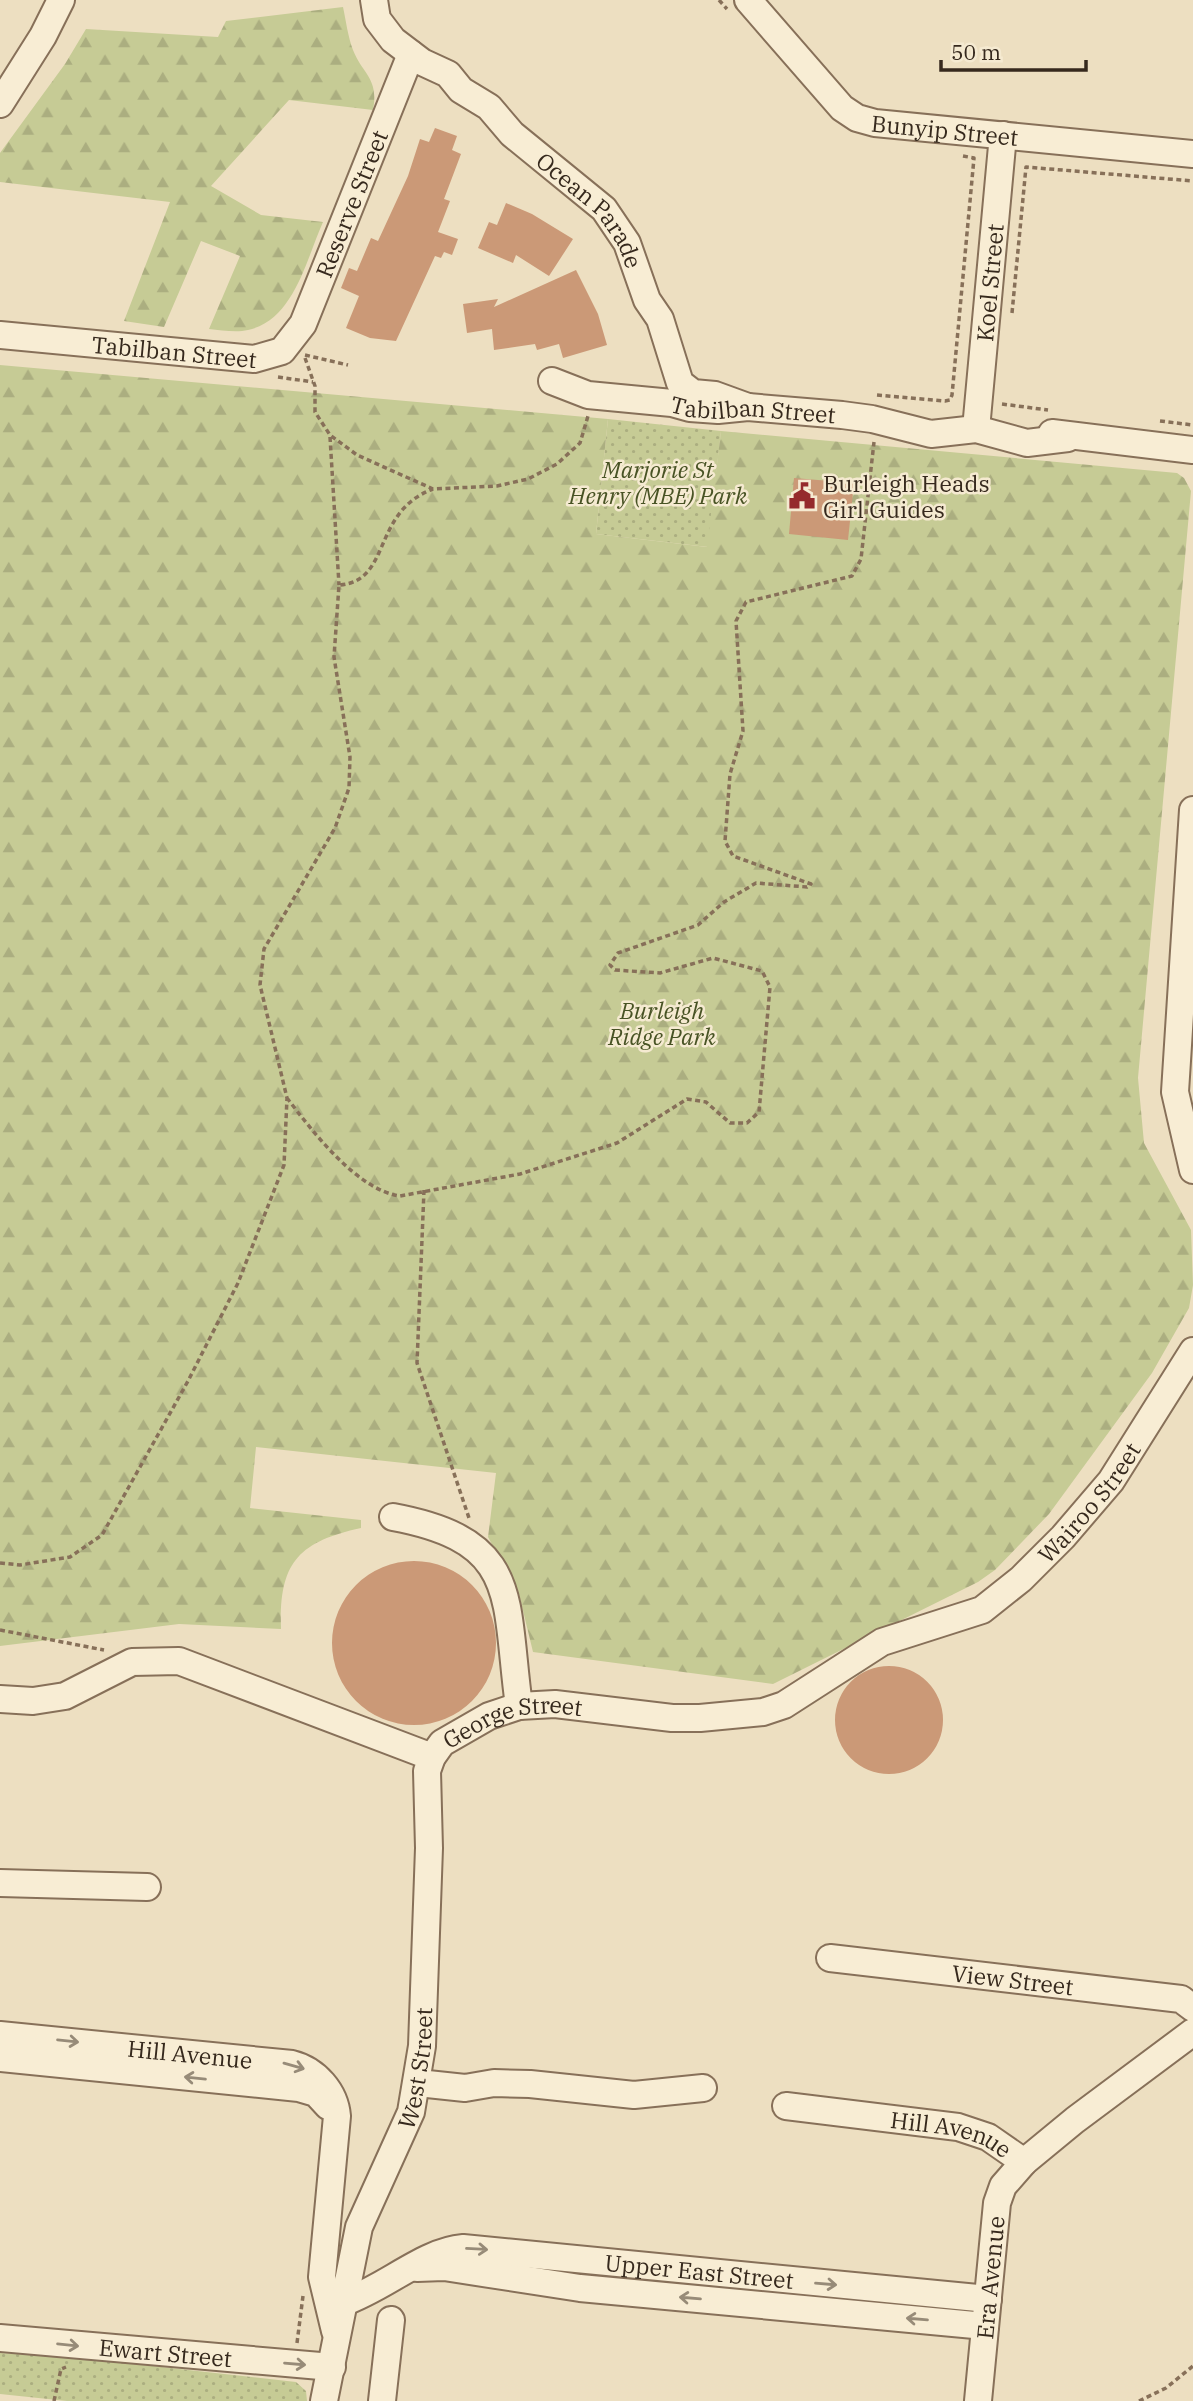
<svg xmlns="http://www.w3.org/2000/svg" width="1193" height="2401" viewBox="0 0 1193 2401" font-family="'IBM Plex Serif',serif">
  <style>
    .grass { fill: url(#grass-dots) }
    .forest { fill: url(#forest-firs) }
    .building { fill: #cb9977 }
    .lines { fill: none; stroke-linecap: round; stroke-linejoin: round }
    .minor-casing { stroke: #877059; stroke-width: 30 }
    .path { stroke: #877059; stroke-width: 3.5; stroke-dasharray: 5 3.5; stroke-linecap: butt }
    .minor { stroke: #f8edd4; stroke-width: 26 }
    .oneway { stroke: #978b78 }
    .labels { text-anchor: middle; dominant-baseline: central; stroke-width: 5; stroke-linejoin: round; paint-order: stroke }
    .street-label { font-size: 23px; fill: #36291d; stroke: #f5ead1 }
    .park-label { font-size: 23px; font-style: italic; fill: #485324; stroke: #f5ead1 }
    .poi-label { font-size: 23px; fill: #36291d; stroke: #f5ead1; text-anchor: start }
  </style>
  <defs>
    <pattern id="grass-dots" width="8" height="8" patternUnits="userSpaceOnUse" patternTransform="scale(1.75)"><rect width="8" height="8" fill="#c6cb95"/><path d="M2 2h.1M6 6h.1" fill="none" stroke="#abae80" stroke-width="1.8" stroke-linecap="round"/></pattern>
    <pattern id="forest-firs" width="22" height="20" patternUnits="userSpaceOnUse" patternTransform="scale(1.75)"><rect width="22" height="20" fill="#c6cb95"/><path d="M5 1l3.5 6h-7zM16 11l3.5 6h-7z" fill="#abae80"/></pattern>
  </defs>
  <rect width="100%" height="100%" fill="#eddfc1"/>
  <path class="grass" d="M 608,419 L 721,431 L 708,547 L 596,534 Z
    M 0,2353 L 80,2358 L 296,2382 L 306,2391 L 307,2401 L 67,2401 L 0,2394 Z"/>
  <path class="forest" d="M 343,7 C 346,21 348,37 353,50 C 363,75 379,78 373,110 L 289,100 L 211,186 L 261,215 L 323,222 C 306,260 294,320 248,330 C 236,333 221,330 209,329 L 240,256 L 201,241 L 164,327 L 124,321 L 170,202 L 0,182 L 0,153 L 65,64 L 86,29 L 218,37 L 226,21 Z
    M 0,365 L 608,419 L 596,534 L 707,547 L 721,431 L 1177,473 L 1184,478 L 1191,491 L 1138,1078 L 1144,1143 L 1191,1230 L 1193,1285 L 1189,1308 L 1152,1373 L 1049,1514 L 995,1570 L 978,1582 L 773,1684 L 533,1652 L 519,1594 L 488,1537 L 496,1473 L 256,1447 L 250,1508 L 361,1520 L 361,1528 C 297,1542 279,1564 281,1629 L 179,1624 L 0,1646 Z"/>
  <path class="building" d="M 435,128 L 457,136 L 452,150 L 461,154 L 444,199 L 450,201 L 438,232 L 458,239 L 452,255 L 444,252 L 441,258 L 435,256 L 396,341 L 370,338 L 346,328 L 359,296 L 341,288 L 349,268 L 357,271 L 371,238 L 378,241 L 408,176 L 420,139 L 429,142 Z
    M 506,203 L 532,214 L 573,239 L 549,276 L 516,255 L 513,263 L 478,248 L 489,222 L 497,225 Z
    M 576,270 L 598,314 L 607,345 L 563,358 L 559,344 L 537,350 L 535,344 L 494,350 L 492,329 L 467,333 L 463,304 L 498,299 L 494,307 Z
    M 794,478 L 854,483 L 848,540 L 789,534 Z
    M332 1643a82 82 0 1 1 164 0a82 82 0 1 1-164 0Z
    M835 1720a54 54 0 1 1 108 0a54 54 0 1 1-108 0Z"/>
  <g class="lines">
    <g class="minor-casing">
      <g id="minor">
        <path id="s1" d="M 374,0 L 377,19 L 393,40 L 422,62 L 448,74 L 461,90 L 489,107 L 512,134 L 604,209 L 627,243 L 647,300 L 660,319 L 680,383 L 693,393 L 715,395 L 748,407"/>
        <path id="s2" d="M 748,0 L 842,108 L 857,118 L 875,123 L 1193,154"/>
        <path d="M 0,104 L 43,36 L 61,0"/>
        <path id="s3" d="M 0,335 L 254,359 L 282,351 L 303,324 L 411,54"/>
        <path id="s4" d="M 552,381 L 588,395 L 672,403 L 690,408 L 718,410 L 748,407 L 842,415 L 872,419 L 931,434 L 976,429 L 1027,443 L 1068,438"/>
        <path id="s5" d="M 976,429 L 1003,135"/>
        <path d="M 1052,433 L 1193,450"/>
        <path d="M 1193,810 L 1175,1092 L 1193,1170"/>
        <path d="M 393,1517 C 522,1541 504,1598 519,1706"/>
        <path d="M 0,1699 L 33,1701 L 65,1696 L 132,1662 L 179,1661 L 432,1757"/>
        <path d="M 0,1883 L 147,1887"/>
        <path id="s6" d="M 830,1958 L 1181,1999 L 1193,2008"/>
        <path id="s7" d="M 0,2035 L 292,2064 C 316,2070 335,2092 337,2116 L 322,2277 L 335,2331"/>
        <path d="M 0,2058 L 299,2088 L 316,2093 L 328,2106"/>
        <path d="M 418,2083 L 465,2088 L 494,2083 L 530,2084 L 634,2095 L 703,2088"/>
        <path id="s8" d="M 786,2106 L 958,2127 L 988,2137 L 1024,2162"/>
        <path d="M 417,2268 L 444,2267 L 580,2288 L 985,2326"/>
        <path id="s9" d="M 342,2303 C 384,2289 424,2251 463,2248 L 988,2299"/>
        <path id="s10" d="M 0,2338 L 332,2367"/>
        <path id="s11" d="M 324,2401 L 359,2227 L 411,2112 L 422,2046 L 429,1848 L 427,1771 L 432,1757 L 442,1743 L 489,1716 L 519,1706 L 555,1704 L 672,1718 L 700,1718 L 763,1712 L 784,1705 L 882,1642 L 982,1610 L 1021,1579 L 1063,1537 L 1111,1481 L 1193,1351"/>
        <path d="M 382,2401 L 391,2320"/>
        <path id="s12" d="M 978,2401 L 997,2203 L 1003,2186 L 1024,2162 L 1075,2120 L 1193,2032"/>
      </g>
    </g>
    <path class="path" d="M 719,0 L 727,9
      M 1012,313 L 1026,167 L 1193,181
      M 305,355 L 348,365
      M 305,358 L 315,386 L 315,412 L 330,435 L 357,455 L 433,489 L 497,486 L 528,479 L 557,464 L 580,443 L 588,416
      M 278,377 L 313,382
      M 877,395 L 945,401 L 950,400 L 952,395 L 974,158 L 963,156
      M 1002,404 L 1048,410
      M 1160,421 L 1193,425
      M 330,437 L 339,585
      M 287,1098 C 313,1132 357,1190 400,1196 L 520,1174 L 617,1143 L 687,1099 L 706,1102 L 730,1123 L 747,1123 L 759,1112 L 770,987 L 762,971 L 713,958 L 660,973 L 615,970 L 610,965 L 618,953 L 698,925 L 724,902 L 756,883 L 807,887 L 811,884 L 733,856 L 725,841 L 730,774 L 743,731 L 736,621 L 746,602 L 852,576 L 861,559 L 874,442
      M 424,1190 L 417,1363 L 469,1518
      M 0,1563 L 20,1565 L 70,1557 L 102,1535 L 188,1381 L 238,1283 L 284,1165 L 287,1098 L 260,985 L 264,949 L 335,828 L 349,788 L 350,757 L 334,657 L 339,585 C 392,582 371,512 433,489
      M 0,1630 L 104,1650
      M 297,2343 L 303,2296
      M 54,2401 L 61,2369 L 66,2367
      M 1139,2401 L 1166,2388 L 1193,2366"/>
    <use href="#minor" class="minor"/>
  </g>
  <defs><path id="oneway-shaft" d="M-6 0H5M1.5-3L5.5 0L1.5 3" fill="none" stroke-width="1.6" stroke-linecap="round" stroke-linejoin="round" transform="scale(1.75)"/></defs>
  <g class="oneway">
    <use href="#oneway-shaft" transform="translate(68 2041) rotate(6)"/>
    <use href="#oneway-shaft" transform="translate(294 2066) rotate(16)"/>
    <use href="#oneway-shaft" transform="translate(195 2078) rotate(-174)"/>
    <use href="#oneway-shaft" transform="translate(477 2249) rotate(3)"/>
    <use href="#oneway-shaft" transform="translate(826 2284) rotate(5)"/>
    <use href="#oneway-shaft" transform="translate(690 2298) rotate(-175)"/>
    <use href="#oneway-shaft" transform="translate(917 2319) rotate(-175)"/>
    <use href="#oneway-shaft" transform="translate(68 2345) rotate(6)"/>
    <use href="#oneway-shaft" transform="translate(295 2364) rotate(5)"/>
  </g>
  <defs>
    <g id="civic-bare" transform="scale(2.1)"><path d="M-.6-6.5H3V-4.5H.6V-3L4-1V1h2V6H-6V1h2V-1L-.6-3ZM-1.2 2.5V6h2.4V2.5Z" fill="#952a2c" stroke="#f5ead1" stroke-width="2.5" paint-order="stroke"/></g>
  </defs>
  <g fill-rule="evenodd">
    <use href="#civic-bare" x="802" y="496"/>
  </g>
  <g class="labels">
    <g class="street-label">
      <text stroke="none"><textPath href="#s2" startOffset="250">Bunyip Street</textPath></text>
      <text stroke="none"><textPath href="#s3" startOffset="448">Reserve Street</textPath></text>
      <text stroke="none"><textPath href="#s1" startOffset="310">Ocean Parade</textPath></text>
      <text stroke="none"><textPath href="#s5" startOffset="147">Koel Street</textPath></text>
      <text stroke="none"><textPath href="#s3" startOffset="175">Tabilban Street</textPath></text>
      <text stroke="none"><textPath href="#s4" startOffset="205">Tabilban Street</textPath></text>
      <text stroke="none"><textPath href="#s11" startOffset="1405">Wairoo Street</textPath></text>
      <text stroke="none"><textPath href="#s11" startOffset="754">George Street</textPath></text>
      <text stroke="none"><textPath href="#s6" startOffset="184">View Street</textPath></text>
      <text stroke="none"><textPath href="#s7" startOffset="191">Hill Avenue</textPath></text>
      <text stroke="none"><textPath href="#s11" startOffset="348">West Street</textPath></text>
      <text stroke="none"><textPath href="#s8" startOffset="168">Hill Avenue</textPath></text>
      <text stroke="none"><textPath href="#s9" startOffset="371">Upper East Street</textPath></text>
      <text stroke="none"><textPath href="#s12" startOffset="124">Era Avenue</textPath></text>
      <text stroke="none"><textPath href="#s10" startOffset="166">Ewart Street</textPath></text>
    </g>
    <g class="park-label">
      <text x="658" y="469">Marjorie St<tspan x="658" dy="26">Henry (MBE) Park</tspan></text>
      <text x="662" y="1010">Burleigh<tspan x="662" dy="26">Ridge Park</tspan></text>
    </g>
    <g class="poi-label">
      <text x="823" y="483">Burleigh Heads<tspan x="823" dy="26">Girl Guides</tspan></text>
    </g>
  </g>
  <path d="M941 60v10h145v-10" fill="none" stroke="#36291d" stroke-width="3.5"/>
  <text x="951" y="60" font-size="21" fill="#36291d" stroke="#f5ead1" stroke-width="5" paint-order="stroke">50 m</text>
</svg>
